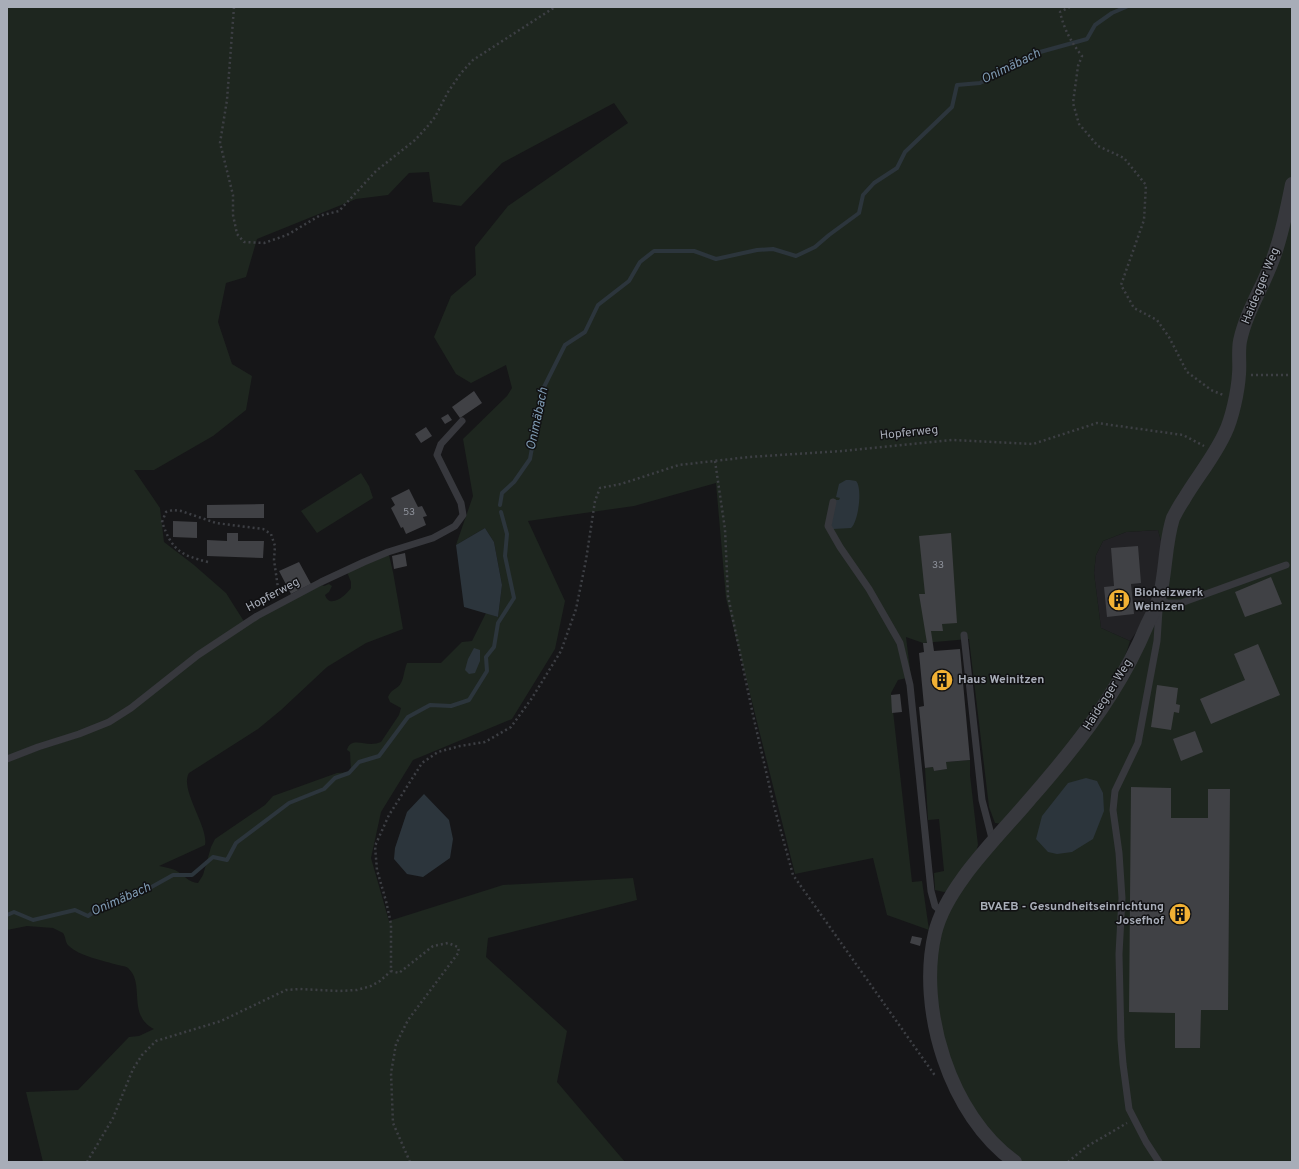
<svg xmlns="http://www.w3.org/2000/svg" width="1299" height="1169" viewBox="0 0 1299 1169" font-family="Overpass,sans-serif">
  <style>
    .built { fill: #222225 }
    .green { fill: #1e261f }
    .water { fill: #2c353c }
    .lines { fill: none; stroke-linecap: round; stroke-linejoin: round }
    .stream { stroke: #2c353c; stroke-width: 4 }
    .building { fill: #404145 }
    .path { stroke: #3d3f44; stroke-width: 2.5; stroke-dasharray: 2 3; stroke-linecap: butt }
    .service { stroke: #37383d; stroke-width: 7 }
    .minor { stroke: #37383d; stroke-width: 14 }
    .labels { text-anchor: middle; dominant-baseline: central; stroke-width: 3; stroke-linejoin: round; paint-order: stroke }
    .number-label { font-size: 10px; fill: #8e929b }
    .street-label { font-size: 12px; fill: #a8adb8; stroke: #111113 }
    .poi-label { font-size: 12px; font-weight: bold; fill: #a8adb8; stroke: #111113; text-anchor: start }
    .water-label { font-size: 13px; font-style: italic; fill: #7f9bb3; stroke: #111113 }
  </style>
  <rect width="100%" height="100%" fill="#161618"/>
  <path class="built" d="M 1158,530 L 1164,551 L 1157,582 L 1149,607 L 1139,628 L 1130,641 L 1101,628 L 1094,573 L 1096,555 L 1103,541 L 1126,532 Z"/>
  <path class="green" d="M 7,7 L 1292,7 L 1292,1162 L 1015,1162 C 978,1137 953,1092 941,1050 C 928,1006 924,958 941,913 C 943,907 948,901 952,895 C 969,869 989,846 1010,823 C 1038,791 1070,756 1094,721 C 1115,691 1132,659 1147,625 C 1156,606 1167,579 1166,558 C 1165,549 1160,539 1158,530 L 1126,532 L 1103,541 L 1096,555 L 1094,573 L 1101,628 L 1130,641 C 1119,680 1092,714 1067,746 C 1047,773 1026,799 1003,824 L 995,823 L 989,807 L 969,639 L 923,643 L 906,637 L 911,677 L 898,680 L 891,693 L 912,882 L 922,881 L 929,930 L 887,915 L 873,858 L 795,874 L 726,598 L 716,483 L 634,506 L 528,521 L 565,601 L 555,649 L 512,719 L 413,760 L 381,812 L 371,858 L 389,921 L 503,885 L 633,878 L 637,900 L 488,938 L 486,957 L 567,1031 L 557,1082 L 625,1162 L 43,1162 L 26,1092 L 78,1090 L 129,1037 L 139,1036 L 154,1029 C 127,1015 145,985 129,969 C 127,966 122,966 118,965 C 104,961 79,956 69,946 C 65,943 66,937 63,933 L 53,928 L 27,926 L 7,930 L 7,762 L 39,750 L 79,737 L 110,724 L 139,705 L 200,657 L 242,628 L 276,608 L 322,585 L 324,586 L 329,584 L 332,586 L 329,592 L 325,595 C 330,610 347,594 351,588 L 351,582 L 347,572 L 389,555 L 393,572 L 403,629 L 366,643 L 327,667 L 281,710 L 258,729 L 189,773 C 179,789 209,827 205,845 L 159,866 C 164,867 170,868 175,870 C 183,874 189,883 198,883 L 203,875 L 211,847 L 215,839 L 265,805 L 273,796 L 337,773 L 351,772 L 350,752 L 347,750 C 350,738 362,744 371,744 C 375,744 378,743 381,742 L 399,715 L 401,708 L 390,702 L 388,697 C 392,688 398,689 401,683 C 404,678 404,670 407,663 L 441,663 L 462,642 L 472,641 L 486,613 L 498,617 L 502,585 L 494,542 L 485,528 L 456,545 L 473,496 L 463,439 L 507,396 L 512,388 L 506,365 L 471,383 L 456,374 L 434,337 L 451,296 L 476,275 L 475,247 L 508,206 L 628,123 L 614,103 L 502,163 L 461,206 L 433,202 L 429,172 L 409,173 L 388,195 L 356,199 L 257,239 L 246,277 L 226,283 L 218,322 L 232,364 L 252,376 L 246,410 L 213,436 L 154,470 L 134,470 L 160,508 L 164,542 L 194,565 L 226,593 L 245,623 C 221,639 196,656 173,674 C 155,688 136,707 115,718 C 81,736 43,745 7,759 Z
    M 361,473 L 369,486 L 373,498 L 317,533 L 301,511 Z
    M 970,760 L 970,775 L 978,845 L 975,855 L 950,891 L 944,892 L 935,890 L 934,873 L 944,871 L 939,819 L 928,820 L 925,768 L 933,767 L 934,771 L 946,769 L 946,762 Z"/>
  <path class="water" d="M 846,480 L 850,480 L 856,481 C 863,488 858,523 851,528 L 833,529 L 831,526 L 836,500 L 839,500 L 840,498 L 836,497 L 839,484 Z
    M 485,528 L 494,542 L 502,585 L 498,617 L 464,607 L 456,545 Z
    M 474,648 L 480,650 L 480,661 L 475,673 L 469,674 L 465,670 L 468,659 Z
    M 1086,778 L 1097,781 L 1103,793 L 1104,811 L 1093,839 L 1072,852 L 1057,854 L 1048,852 L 1036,839 L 1042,816 L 1068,783 Z
    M 424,794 L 449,820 L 453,839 L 450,858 L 423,877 L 407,874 L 394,859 L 395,848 L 407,812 Z"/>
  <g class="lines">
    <path class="stream" d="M 500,505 L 502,493 L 514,482 L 530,459 L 542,391 L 565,345 L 585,332 L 598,305 L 629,281 L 640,262 L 654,251 L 694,251 L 716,259 L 757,250 L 773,249 L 796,256 L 815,247 L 829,235 L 859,213 L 863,195 L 874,183 L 897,168 L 905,152 L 952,107 L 957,85 L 980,83 L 1040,52 L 1087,39 L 1095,25 L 1112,13 L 1126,7
      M 7,915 L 14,912 L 33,920 L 75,910 L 88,916 L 102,906 L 130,899 L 173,875 L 192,875 L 213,857 L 227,860 L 236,843 L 289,803 L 324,789 L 335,778 L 349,773 L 359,762 L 379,756 L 408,717 L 430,705 L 451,706 L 469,700 L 487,671 L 486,657 L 494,647 L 498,623 L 514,598 L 505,556 L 507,534 L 501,512"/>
  </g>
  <path class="building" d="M 474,391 L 482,403 L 460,418 L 452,407 Z
    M 448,414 L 452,420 L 445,424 L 441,418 Z
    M 426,427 L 432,436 L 421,443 L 415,434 Z
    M 409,489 L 418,507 L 422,506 L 427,516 L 423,517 L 426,525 L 406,534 L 403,527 L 401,528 L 391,508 L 395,505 L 391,498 Z
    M 264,504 L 264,518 L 207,518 L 207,505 Z
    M 173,521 L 197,522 L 197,538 L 173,537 Z
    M 227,533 L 238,533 L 238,541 L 264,541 L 263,558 L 207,556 L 207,540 L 227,541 Z
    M 951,533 L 957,623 L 942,624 L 943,631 L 931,631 L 934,651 L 960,649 L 970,760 L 946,762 L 947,769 L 934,771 L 933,767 L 925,768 L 919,707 L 924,706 L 919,653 L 924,652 L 923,643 L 927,643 L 919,594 L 925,594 L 919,536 Z
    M 1138,546 L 1141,583 L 1131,584 L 1134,614 L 1107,617 L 1104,587 L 1114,586 L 1111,548 Z
    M 405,553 L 407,566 L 394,569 L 392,556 Z
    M 299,562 L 311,584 L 291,594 L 279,571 Z
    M 1271,577 L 1282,604 L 1245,617 L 1235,592 Z
    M 1258,644 L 1280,695 L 1211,724 L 1200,699 L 1245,680 L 1234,654 Z
    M 1157,685 L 1178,688 L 1176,704 L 1180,705 L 1179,713 L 1174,712 L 1171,730 L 1151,727 Z
    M 900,694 L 902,712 L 892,713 L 891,695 Z
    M 1195,731 L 1203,752 L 1181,761 L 1173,739 Z
    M 1131,787 L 1171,788 L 1171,818 L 1208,818 L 1208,789 L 1230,789 L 1228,1010 L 1201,1010 L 1200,1048 L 1175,1048 L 1175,1013 L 1129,1012 Z
    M 912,936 L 922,938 L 920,946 L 910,943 Z"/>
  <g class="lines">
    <path class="path" d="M 234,7 L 227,100 L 220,143 L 233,195 L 233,215 L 237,234 L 244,242 L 264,243 L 287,235 L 319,216 L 339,211 L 376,171 L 415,140 L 427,127 L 435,117 L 448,92 L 461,73 L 473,60 L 555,7
      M 1070,7 L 1060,12 C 1064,29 1071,42 1082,56 L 1078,66 L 1073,103 L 1079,124 L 1098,146 L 1124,158 L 1146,185 L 1144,220 L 1121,285 L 1134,308 L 1157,320 L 1169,337 L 1187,372 L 1211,390 L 1223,395
      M 1251,375 L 1292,375
      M 715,461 L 725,529 L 728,596 L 753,715 L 774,806 L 793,875 L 936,1077
      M 208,562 C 180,555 172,550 162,522 L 166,512 L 173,510 L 181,511 L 216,523 L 263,529 L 271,534 L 275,546 L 274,560 L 279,595
      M 87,1162 L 113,1118 L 133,1069 L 142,1055 L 156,1041 L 221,1021 L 286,990 L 300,989 L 339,991 L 357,990 L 371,986 L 380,981 L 391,971
      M 410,1162 L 393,1123 L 391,1073 L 396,1044 L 408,1020 L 459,952 L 458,947 L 448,943 L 433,946 L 399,973 L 391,971 L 391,924 L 386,901 L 377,870 L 375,846 L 389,815 L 422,763 L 438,752 L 460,746 L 485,742 L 511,727 L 532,698 L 561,651 L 576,609 L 586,560 L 595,501 L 600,488 L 621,484 L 679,465 L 749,457 L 842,451 L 952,440 L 1033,444 L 1097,423 L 1183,435 L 1204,446
      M 1068,1162 L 1086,1147 L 1127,1123"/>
    <path class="service" d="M 833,502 L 828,526 L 840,547 L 869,589 L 900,643 L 910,685 L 931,891 L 935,906 L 941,911
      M 1159,600 L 1159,598 L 1167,603 L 1181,603 L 1286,565
      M 1159,610 L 1157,641 L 1138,743 L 1115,791 L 1113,810 L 1119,853 L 1122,898 L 1119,954 L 1121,1039 L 1123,1064 L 1129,1109 L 1146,1142 L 1159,1162
      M 964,635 L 982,800 L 993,842
      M 7,759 L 38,747 L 79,734 L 109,722 L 131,708 L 198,655 L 257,616 L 321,582 L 364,562 L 388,552 L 433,538 L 455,526 L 463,515 L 461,503 L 437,455 L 441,444 L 462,421"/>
    <path class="minor" d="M 1015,1162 C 950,1116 917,1009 935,933 C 946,886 999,836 1030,799 C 1059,766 1088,731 1111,694 C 1125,672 1137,649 1147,625 C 1152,615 1157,605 1160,595 C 1166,570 1165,543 1173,518 C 1176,512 1180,505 1184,499 C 1197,477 1214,457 1225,433 C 1232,419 1238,391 1239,374 C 1240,363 1238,352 1240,341 C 1246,312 1263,287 1273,259 C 1282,235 1287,209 1292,184"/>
  </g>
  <defs>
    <g id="building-disc" transform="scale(1.15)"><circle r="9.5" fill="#f2b134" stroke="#111113"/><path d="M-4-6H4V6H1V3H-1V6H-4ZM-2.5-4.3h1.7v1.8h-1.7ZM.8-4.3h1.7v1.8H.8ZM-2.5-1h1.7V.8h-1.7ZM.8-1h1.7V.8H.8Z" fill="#111"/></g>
  </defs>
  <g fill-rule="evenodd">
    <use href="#building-disc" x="1119" y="600"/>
    <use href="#building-disc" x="942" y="680"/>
    <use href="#building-disc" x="1180" y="914"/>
  </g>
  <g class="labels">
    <g class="number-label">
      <text x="409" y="512">53</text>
      <text x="938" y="565">33</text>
    </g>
    <g class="street-label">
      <text transform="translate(1261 286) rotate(-68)">Haidegger Weg</text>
      <text transform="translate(909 433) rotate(-6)">Hopferweg</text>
      <text transform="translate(273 595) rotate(-28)">Hopferweg</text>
      <text transform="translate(1108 695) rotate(-58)">Haidegger Weg</text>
    </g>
    <g class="poi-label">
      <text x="1134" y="593">Bioheizwerk<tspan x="1134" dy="14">Weinizen</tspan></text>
      <text x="958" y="680">Haus Weinitzen</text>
      <text x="1164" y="907" text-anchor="end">BVAEB - Gesundheitseinrichtung<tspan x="1164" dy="14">Josefhof</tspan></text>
    </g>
    <g class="water-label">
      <text transform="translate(1011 67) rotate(-26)">Onimäbach</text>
      <text transform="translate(538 419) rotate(-78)">Onimäbach</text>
      <text transform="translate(121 900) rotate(-24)">Onimäbach</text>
    </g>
  </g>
  <rect width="1299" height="1169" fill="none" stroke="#a8adb8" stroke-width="16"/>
</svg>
